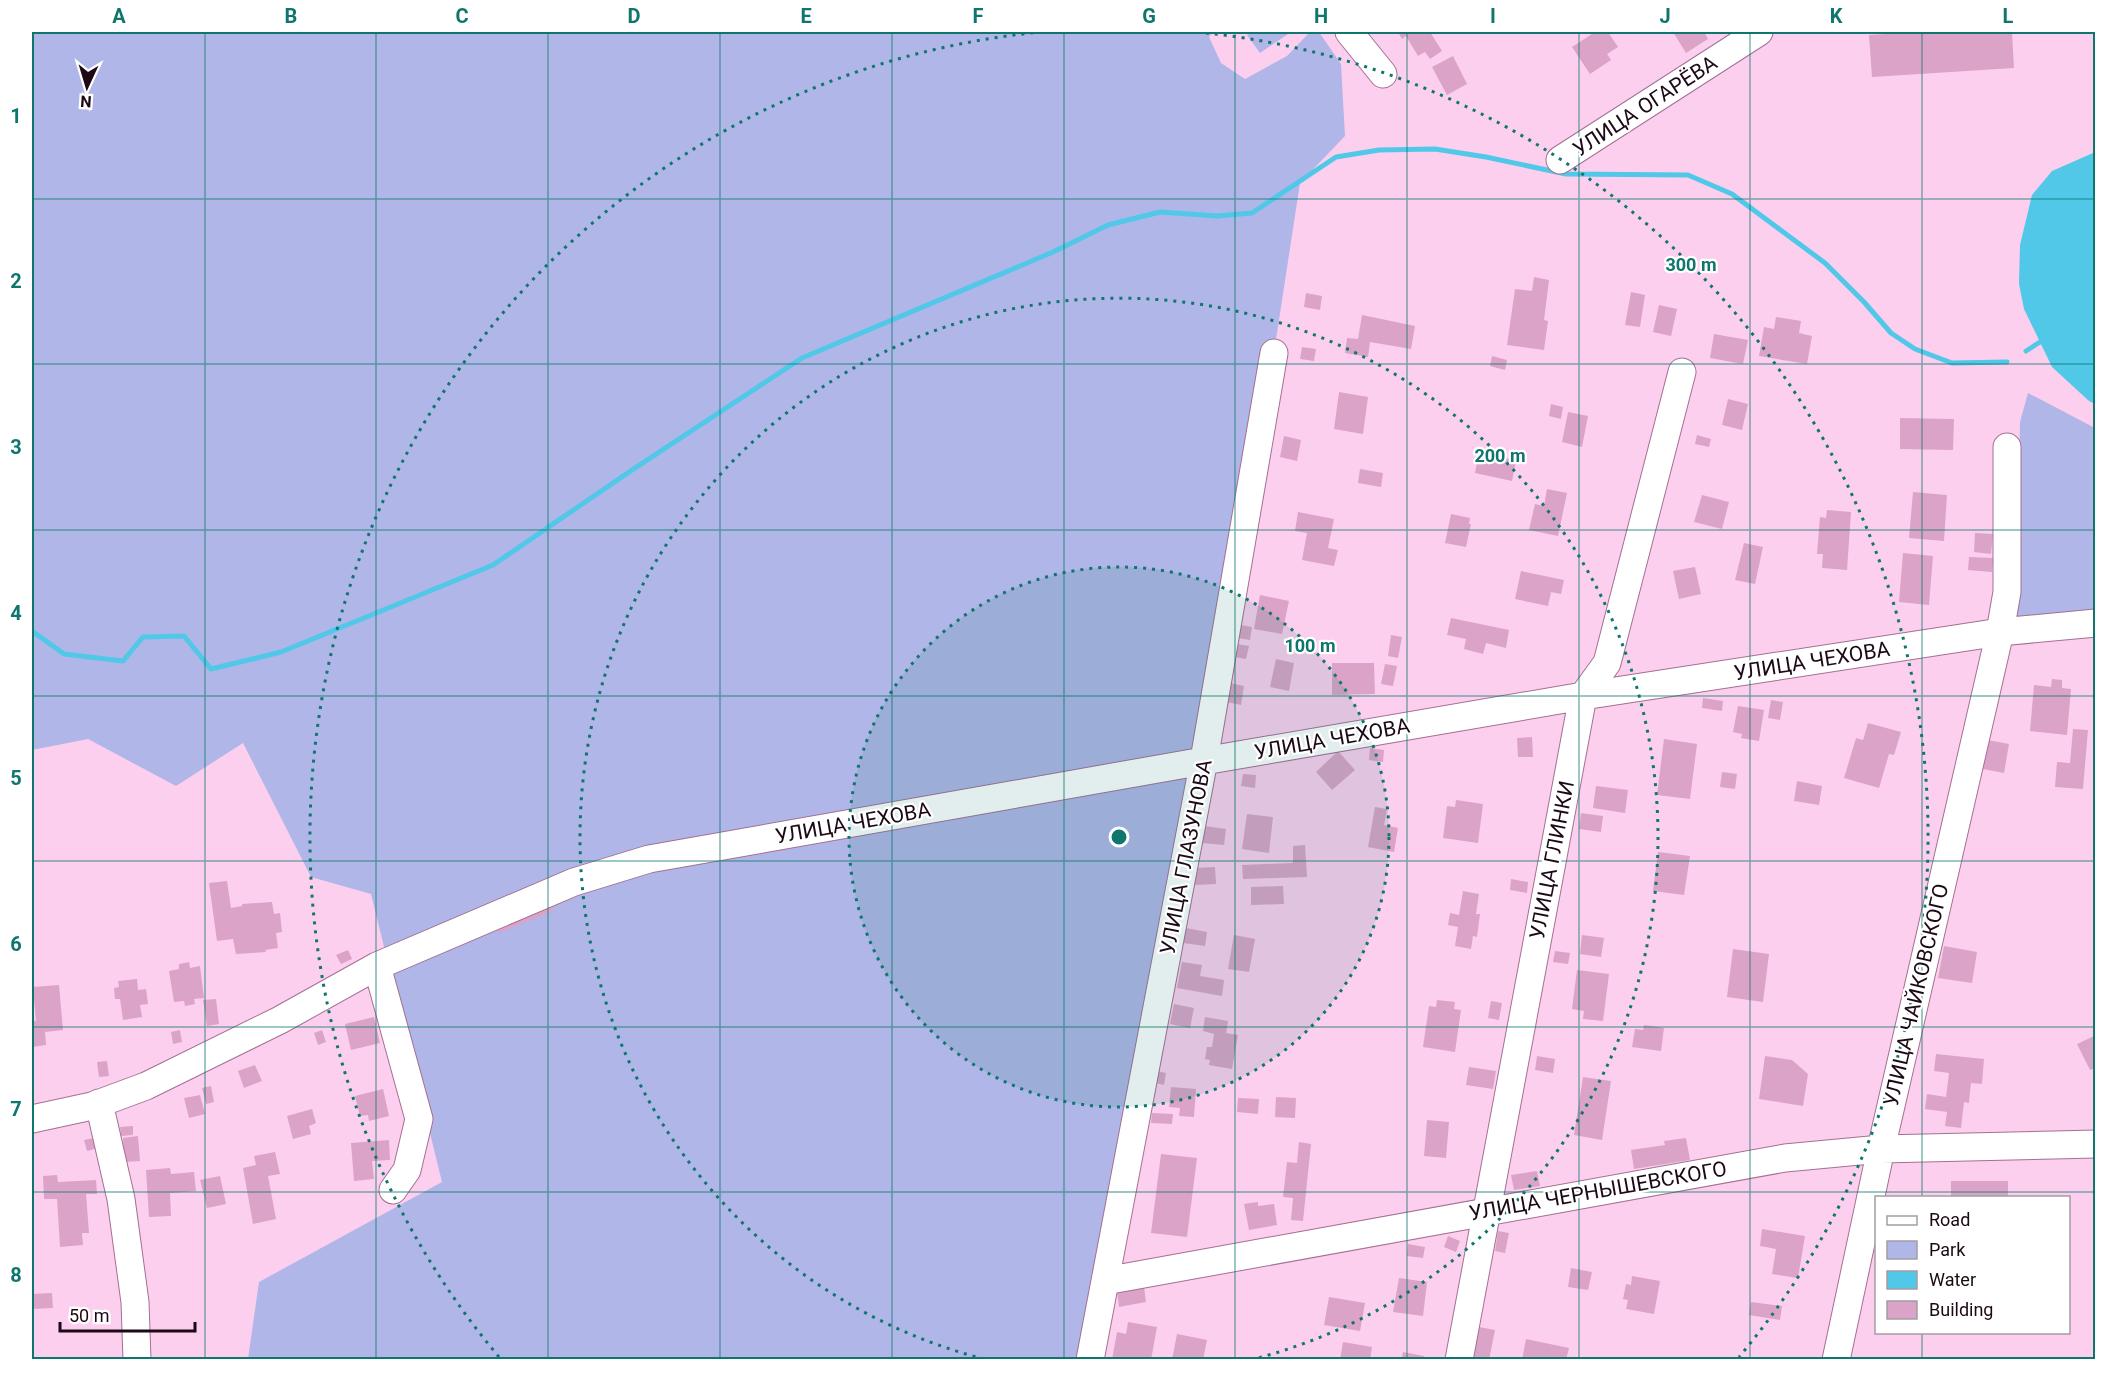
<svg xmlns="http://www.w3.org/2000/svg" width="2127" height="1391" viewBox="0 0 2127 1391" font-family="Roboto,sans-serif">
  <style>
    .green { fill: #b0b6e7 }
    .water { fill: #51c8e8 }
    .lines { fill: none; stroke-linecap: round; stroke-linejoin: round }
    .stream { stroke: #51c8e8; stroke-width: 5 }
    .building { fill: #dba3c8 }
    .minor-casing { stroke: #a37093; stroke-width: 29 }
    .minor { stroke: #fff; stroke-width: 27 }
    .grid { fill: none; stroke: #0f766e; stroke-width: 1.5; stroke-opacity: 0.55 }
    .ring { fill: none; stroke: #0f766e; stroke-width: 3; stroke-dasharray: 3 6 }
    .labels { text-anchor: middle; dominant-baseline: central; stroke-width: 4.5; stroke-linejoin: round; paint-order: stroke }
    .street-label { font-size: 21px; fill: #1c0916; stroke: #fff }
    .centre { fill: #0f766e; stroke: #fff; stroke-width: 3 }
    .ring-label { font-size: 18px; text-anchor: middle; font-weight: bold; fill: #0f766e; stroke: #fff; stroke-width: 4.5; stroke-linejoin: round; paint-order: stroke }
    .neatline { fill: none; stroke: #0f766e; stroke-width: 2 }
    .grid-label { font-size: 20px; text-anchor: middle; font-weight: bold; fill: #0f766e }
  </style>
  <rect width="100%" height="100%" fill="#fdcfee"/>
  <path class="green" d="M 32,32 L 1213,32 L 1209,37 L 1221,63 L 1245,79 L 1287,56 L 1310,32 L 1319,32 L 1341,64 L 1345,136 L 1300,183 L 1277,333 L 1126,1175 L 1088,1359 L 248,1359 L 259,1282 L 442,1182 L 371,894 L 311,877 L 243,743 L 176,786 L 88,739 L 32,750 Z
    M 1252,32 L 1291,32 L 1260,53 L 1247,35 Z
    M 2028,393 L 2095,428 L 2095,610 L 2016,619 L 2020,422 Z"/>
  <path class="water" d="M 2093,153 L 2096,153 L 2095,404 L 2089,401 L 2052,367 L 2024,309 L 2019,284 L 2020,245 L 2032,195 L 2052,171 Z"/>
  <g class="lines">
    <path class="stream" d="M 2026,351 L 2040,342
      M 32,631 L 64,654 L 123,661 L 143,637 L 184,636 L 211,669 L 281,652 L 493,565 L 632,470 L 802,358 L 1053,252 L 1108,225 L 1160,212 L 1217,216 L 1252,213 L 1336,157 L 1379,150 L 1435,149 L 1486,157 L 1566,174 L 1688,175 L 1732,194 L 1825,263 L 1864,302 L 1891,333 L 1915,349 L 1952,363 L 2007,362"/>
  </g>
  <path class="building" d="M 1398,32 L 1430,32 L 1442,51 L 1430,59 L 1425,52 L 1418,56 L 1406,36 L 1402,39 Z
    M 1595,32 L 1608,32 L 1618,47 L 1607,54 L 1611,60 L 1590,74 L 1572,47 Z
    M 1673,32 L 1704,32 L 1708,39 L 1686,53 Z
    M 1924,32 L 2012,32 L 2014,68 L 1872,77 L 1869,35 Z
    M 1453,56 L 1467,84 L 1447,95 L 1432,67 Z
    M 1534,277 L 1549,280 L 1544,320 L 1548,321 L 1544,350 L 1507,345 L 1515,289 L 1532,291 Z
    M 1631,292 L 1645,295 L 1640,327 L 1625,325 Z
    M 1306,293 L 1322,296 L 1320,310 L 1304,307 Z
    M 1659,305 L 1677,309 L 1671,336 L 1653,332 Z
    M 1362,315 L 1415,326 L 1411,349 L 1370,342 L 1368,357 L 1345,353 L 1347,338 L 1358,339 Z
    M 1776,317 L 1801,321 L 1799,333 L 1812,336 L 1807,364 L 1759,356 L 1764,327 L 1774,329 Z
    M 1714,334 L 1748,340 L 1743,364 L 1710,358 Z
    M 1302,347 L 1316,349 L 1314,361 L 1300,359 Z
    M 1492,356 L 1507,360 L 1505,370 L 1490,366 Z
    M 1339,392 L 1368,397 L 1363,434 L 1334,429 Z
    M 1728,399 L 1748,404 L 1742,430 L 1722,425 Z
    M 1551,404 L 1563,407 L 1561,419 L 1549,416 Z
    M 1568,412 L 1588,416 L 1582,447 L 1562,442 Z
    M 1900,418 L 1954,419 L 1953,450 L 1900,449 Z
    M 1697,435 L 1711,439 L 1709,447 L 1695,444 Z
    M 1284,436 L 1301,440 L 1297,461 L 1280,457 Z
    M 1479,452 L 1516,460 L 1512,481 L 1475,473 Z
    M 1360,469 L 1383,473 L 1381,487 L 1358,483 Z
    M 1547,489 L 1567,493 L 1558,536 L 1529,530 L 1535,504 L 1544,506 Z
    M 1913,492 L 1947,495 L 1944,541 L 1909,538 Z
    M 1702,495 L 1729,502 L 1722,529 L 1694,522 Z
    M 1827,510 L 1851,512 L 1847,570 L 1822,568 L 1823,554 L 1817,554 L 1820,517 L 1826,518 Z
    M 1298,512 L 1334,519 L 1328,548 L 1338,550 L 1334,566 L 1302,560 L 1307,533 L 1295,531 Z
    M 1451,514 L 1470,518 L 1469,524 L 1471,524 L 1466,547 L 1445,543 Z
    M 1975,533 L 1993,534 L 1991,554 L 1974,552 Z
    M 1744,543 L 1763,547 L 1755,584 L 1735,580 Z
    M 1903,553 L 1933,556 L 1929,605 L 1899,602 Z
    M 1969,557 L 1993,558 L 1992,572 L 1968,570 Z
    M 1695,567 L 1701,594 L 1679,599 L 1673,571 Z
    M 1521,571 L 1564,580 L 1561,594 L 1551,592 L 1548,606 L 1515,599 Z
    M 1260,595 L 1289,601 L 1282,634 L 1254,629 Z
    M 1451,618 L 1509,630 L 1506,648 L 1486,643 L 1483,654 L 1464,649 L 1466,639 L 1447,635 Z
    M 1241,625 L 1252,627 L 1250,640 L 1238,638 Z
    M 1391,635 L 1402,637 L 1398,658 L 1388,656 Z
    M 1237,644 L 1249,646 L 1246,659 L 1235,657 Z
    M 1276,659 L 1294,663 L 1289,691 L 1270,687 Z
    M 1332,663 L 1374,663 L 1375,694 L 1332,695 Z
    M 1385,664 L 1397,666 L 1393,686 L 1381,684 Z
    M 2052,679 L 2062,680 L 2062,688 L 2071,689 L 2067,735 L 2030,731 L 2034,685 L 2051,687 Z
    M 1230,683 L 1244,686 L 1241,705 L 1227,702 Z
    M 1703,698 L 1723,701 L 1722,711 L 1702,708 Z
    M 1771,700 L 1783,702 L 1780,720 L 1768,718 Z
    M 1738,706 L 1764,710 L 1759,741 L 1741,738 L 1742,734 L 1733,732 Z
    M 1868,723 L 1901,732 L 1894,755 L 1889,754 L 1879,788 L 1844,778 L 1856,738 L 1863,740 Z
    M 2073,729 L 2088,730 L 2083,789 L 2055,787 L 2057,762 L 2070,763 Z
    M 1532,737 L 1533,757 L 1518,757 L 1517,738 Z
    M 1664,739 L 1697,744 L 1690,799 L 1657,795 Z
    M 1988,740 L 2009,744 L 2004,773 L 1983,769 Z
    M 1370,748 L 1384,750 L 1383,762 L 1369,760 Z
    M 1338,751 L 1355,770 L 1332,790 L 1316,772 Z
    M 1722,772 L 1737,774 L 1735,789 L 1720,787 Z
    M 1243,774 L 1256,775 L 1255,788 L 1241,786 Z
    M 1797,781 L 1822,786 L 1819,805 L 1794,801 Z
    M 1596,786 L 1628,790 L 1625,813 L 1593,808 Z
    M 1456,800 L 1483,804 L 1478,843 L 1443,838 L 1447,806 L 1455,807 Z
    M 1375,807 L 1387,809 L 1384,825 L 1398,828 L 1394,852 L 1368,847 Z
    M 1581,813 L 1603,816 L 1601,832 L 1579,829 Z
    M 1247,814 L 1273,817 L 1269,853 L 1242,849 Z
    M 1204,826 L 1226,829 L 1224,845 L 1202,843 Z
    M 1305,845 L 1307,877 L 1243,879 L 1242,865 L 1293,863 L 1293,846 Z
    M 1658,852 L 1690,856 L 1684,895 L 1653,891 Z
    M 1215,867 L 1216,884 L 1195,885 L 1195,868 Z
    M 1511,879 L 1528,882 L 1527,893 L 1510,890 Z
    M 227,881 L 231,908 L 242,906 L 242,904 L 272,902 L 274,914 L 280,913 L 282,932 L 276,933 L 278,948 L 265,950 L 266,952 L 236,954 L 233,939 L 217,941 L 209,883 Z
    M 1283,886 L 1284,904 L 1251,905 L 1251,887 Z
    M 1463,891 L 1479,894 L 1476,914 L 1480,914 L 1477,937 L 1473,936 L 1471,949 L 1455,946 L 1458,927 L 1448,925 L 1450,913 L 1459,915 Z
    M 549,902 L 553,911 L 499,933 L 495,924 Z
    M 1186,928 L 1207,932 L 1205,946 L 1183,943 Z
    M 1234,935 L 1255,939 L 1249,972 L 1228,969 Z
    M 1582,935 L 1604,938 L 1601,957 L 1580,954 Z
    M 1944,946 L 1977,952 L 1972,983 L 1938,978 Z
    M 1733,949 L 1769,954 L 1763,1002 L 1727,997 Z
    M 348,950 L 352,959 L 341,964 L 336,955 Z
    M 1555,951 L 1570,953 L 1568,964 L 1553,962 Z
    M 189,962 L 190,968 L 200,966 L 204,998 L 194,999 L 195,1004 L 185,1006 L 184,1001 L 174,1002 L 169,971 L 179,969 L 179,964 Z
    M 1182,962 L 1202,965 L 1200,976 L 1224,980 L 1222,996 L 1177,988 Z
    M 1577,970 L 1609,974 L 1603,1021 L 1583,1019 L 1584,1011 L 1572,1009 Z
    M 137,979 L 138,990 L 146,989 L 148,1004 L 140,1005 L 142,1017 L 123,1020 L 120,999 L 115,999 L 114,988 L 119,987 L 118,981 Z
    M 59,985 L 63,1030 L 45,1032 L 46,1045 L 32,1047 L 32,1021 L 36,1021 L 33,987 Z
    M 216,999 L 219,1024 L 207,1026 L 203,1000 Z
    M 1437,1000 L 1455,1002 L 1454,1009 L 1461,1010 L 1455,1052 L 1423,1047 L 1429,1006 L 1436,1007 Z
    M 1491,1001 L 1502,1003 L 1499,1020 L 1488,1018 Z
    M 1174,1004 L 1194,1008 L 1190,1028 L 1170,1024 Z
    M 374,1017 L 380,1043 L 351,1050 L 345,1024 Z
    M 1205,1017 L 1228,1021 L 1226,1033 L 1238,1035 L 1232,1069 L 1209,1065 L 1210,1060 L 1205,1059 L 1207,1047 L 1212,1047 L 1214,1034 L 1203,1031 Z
    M 1644,1025 L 1664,1028 L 1661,1051 L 1632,1047 L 1635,1029 L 1643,1030 Z
    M 180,1030 L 182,1042 L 173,1044 L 171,1032 Z
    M 322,1030 L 326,1042 L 318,1045 L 314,1033 Z
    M 2096,1035 L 2096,1068 L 2090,1070 L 2077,1044 Z
    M 1936,1054 L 1984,1059 L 1982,1084 L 1971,1083 L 1969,1103 L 1964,1102 L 1961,1128 L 1945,1126 L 1947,1112 L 1925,1109 L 1927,1094 L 1946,1097 L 1949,1073 L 1934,1071 Z
    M 1537,1056 L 1555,1059 L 1553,1073 L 1535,1070 Z
    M 1765,1056 L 1792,1060 L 1808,1074 L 1803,1106 L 1759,1099 Z
    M 107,1061 L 109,1076 L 99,1077 L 97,1062 Z
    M 255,1065 L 262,1081 L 244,1088 L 238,1071 Z
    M 1469,1067 L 1496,1071 L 1493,1089 L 1466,1085 Z
    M 1157,1071 L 1166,1073 L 1164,1085 L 1155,1083 Z
    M 1583,1077 L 1611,1081 L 1602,1140 L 1574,1135 Z
    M 211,1086 L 214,1102 L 206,1104 L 202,1088 Z
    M 1171,1087 L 1196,1089 L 1194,1117 L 1179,1116 L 1180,1108 L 1169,1107 Z
    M 383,1089 L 389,1116 L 369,1121 L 368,1115 L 360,1116 L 355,1096 Z
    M 200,1095 L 205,1114 L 189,1118 L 184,1098 Z
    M 1276,1097 L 1296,1098 L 1295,1118 L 1275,1117 Z
    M 1238,1098 L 1259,1099 L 1258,1114 L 1237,1112 Z
    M 312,1109 L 316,1123 L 309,1126 L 311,1134 L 293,1139 L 287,1116 Z
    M 1152,1113 L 1173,1114 L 1172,1124 L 1151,1123 Z
    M 1427,1120 L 1449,1122 L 1446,1158 L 1424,1156 Z
    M 133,1126 L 133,1135 L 121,1136 L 120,1127 Z
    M 138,1136 L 140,1161 L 124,1162 L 123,1138 Z
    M 100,1137 L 102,1147 L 87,1151 L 84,1140 Z
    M 1686,1138 L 1690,1160 L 1634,1169 L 1631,1150 L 1665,1145 L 1664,1141 Z
    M 389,1140 L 390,1160 L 372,1161 L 374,1179 L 354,1181 L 351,1143 Z
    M 1299,1142 L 1311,1144 L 1303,1221 L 1291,1220 L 1293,1198 L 1283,1197 L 1287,1162 L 1297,1163 Z
    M 275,1152 L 280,1174 L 268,1176 L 276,1219 L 253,1224 L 243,1168 L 256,1165 L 254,1156 Z
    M 1161,1154 L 1197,1158 L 1187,1237 L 1151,1233 Z
    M 170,1168 L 171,1174 L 194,1172 L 196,1191 L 170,1193 L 171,1216 L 149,1217 L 146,1170 Z
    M 1537,1171 L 1540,1186 L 1514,1190 L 1511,1175 Z
    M 57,1175 L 58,1182 L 96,1180 L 97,1194 L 86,1194 L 89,1233 L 82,1233 L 83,1245 L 60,1247 L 57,1199 L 44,1199 L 43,1176 Z
    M 220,1176 L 226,1204 L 207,1208 L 200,1180 Z
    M 1951,1181 L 2008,1181 L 2008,1198 L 1951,1198 Z
    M 1258,1202 L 1258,1206 L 1274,1204 L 1277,1225 L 1249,1230 L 1244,1204 Z
    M 1762,1229 L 1805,1236 L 1798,1278 L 1772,1274 L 1776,1249 L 1760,1246 Z
    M 1498,1231 L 1509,1233 L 1505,1253 L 1495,1251 Z
    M 1448,1236 L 1460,1241 L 1456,1252 L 1444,1247 Z
    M 1408,1244 L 1425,1247 L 1423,1258 L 1407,1256 Z
    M 1571,1268 L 1592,1272 L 1588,1290 L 1568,1287 Z
    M 1632,1276 L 1660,1281 L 1654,1314 L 1626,1309 L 1628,1300 L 1623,1299 L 1626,1284 L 1631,1285 Z
    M 1399,1278 L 1427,1282 L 1423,1316 L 1393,1312 Z
    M 1144,1287 L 1146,1302 L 1119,1307 L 1117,1291 Z
    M 52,1293 L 53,1308 L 32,1309 L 32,1294 Z
    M 1329,1297 L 1365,1303 L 1360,1331 L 1324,1325 Z
    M 1751,1302 L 1782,1306 L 1780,1320 L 1749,1315 Z
    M 1128,1322 L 1157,1327 L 1151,1360 L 1112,1360 L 1117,1332 L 1126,1334 Z
    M 1479,1327 L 1495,1330 L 1489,1360 L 1472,1360 Z
    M 1177,1334 L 1207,1340 L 1203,1360 L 1172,1360 Z
    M 1526,1339 L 1569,1348 L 1566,1360 L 1522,1360 Z
    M 1343,1342 L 1372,1347 L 1370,1360 L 1340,1360 Z
    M 1403,1352 L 1424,1356 L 1423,1360 L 1401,1360 Z"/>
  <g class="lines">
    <g class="minor-casing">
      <path id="minor" d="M 1349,32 L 1383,74
        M 1560,160 L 1759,32
        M 377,966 L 419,1119 L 407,1170 L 393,1190
        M 99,1103 L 121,1199 L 135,1302 L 137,1360
        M 32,1119 L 92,1106 L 146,1086 L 280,1020 L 377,966 L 574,882 L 649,859 L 1192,763 L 1583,696 L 2000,632 L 2096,623
        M 1105,1281 L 1785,1158 L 1881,1149 L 2096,1144
        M 1090,1360 L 1204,760 L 1274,353
        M 1459,1360 L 1583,696 L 1607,663 L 1682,372
        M 1836,1360 L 1881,1149 L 2000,632 L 2007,592 L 2007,447"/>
    </g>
    <use href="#minor" class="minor"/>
  </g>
  <path class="grid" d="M 205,32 L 205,1360M 376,32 L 376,1360M 548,32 L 548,1360M 720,32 L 720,1360M 892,32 L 892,1360M 1064,32 L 1064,1360M 1235,32 L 1235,1360M 1407,32 L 1407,1360M 1579,32 L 1579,1360M 1750,32 L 1750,1360M 1922,32 L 1922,1198M 32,199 L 2096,199M 32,364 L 2096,364M 32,530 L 2096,530M 32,696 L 2096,696M 32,861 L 2096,861M 32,1027 L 2096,1027M 32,1192 L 2096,1192M 1922,1332 L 1922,1360"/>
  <circle cx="1119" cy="837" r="270" fill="#0f766e" fill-opacity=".12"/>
  <g class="ring">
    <circle cx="1119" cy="837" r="270"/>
    <path d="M984 1359A539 539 0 1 1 1254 1359"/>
    <path d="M499 1357A809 809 0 0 1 1041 32M1197 32A809 809 0 0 1 1739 1357"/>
  </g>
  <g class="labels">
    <g class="street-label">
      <text transform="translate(1645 106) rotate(-33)">УЛИЦА ОГАРЁВА</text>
      <text transform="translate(1812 661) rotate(-9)">УЛИЦА ЧЕХОВА</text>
      <text transform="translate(1332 739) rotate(-10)">УЛИЦА ЧЕХОВА</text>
      <text transform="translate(853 823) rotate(-10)">УЛИЦА ЧЕХОВА</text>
      <text transform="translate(1186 857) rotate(-79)">УЛИЦА ГЛАЗУНОВА</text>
      <text transform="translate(1552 860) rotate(-79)">УЛИЦА ГЛИНКИ</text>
      <text transform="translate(1916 995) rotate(-77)">УЛИЦА ЧАЙКОВСКОГО</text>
      <text transform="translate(1598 1191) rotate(-10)">УЛИЦА ЧЕРНЫШЕВСКОГО</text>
    </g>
  </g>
  <circle cx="1119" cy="837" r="9" class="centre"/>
  <g class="ring-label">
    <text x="1691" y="271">300 m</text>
    <text x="1500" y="462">200 m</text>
    <text x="1310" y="652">100 m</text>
  </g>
  <rect width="2127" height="1391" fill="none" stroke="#ffffff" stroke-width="66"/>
  <rect x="1875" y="1196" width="195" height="138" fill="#ffffff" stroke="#a49da2" stroke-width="1.5"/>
  <rect x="1887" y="1216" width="30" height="9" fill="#ffffff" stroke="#a49da2" stroke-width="1.5"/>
  <text x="1929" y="1226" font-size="18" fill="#1c0916">Road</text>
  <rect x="1887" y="1241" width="30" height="18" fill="#b0b6e7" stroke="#a49da2" stroke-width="1.5"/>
  <text x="1929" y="1256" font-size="18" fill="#1c0916">Park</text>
  <rect x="1887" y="1271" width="30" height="18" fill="#51c8e8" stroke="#a49da2" stroke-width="1.5"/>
  <text x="1929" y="1286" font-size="18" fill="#1c0916">Water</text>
  <rect x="1887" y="1301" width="30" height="18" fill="#dba3c8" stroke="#a49da2" stroke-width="1.5"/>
  <text x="1929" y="1316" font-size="18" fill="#1c0916">Building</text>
  <g transform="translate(87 87) rotate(184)" stroke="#ffffff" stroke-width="4.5" paint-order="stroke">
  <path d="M0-4.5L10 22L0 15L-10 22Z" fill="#1c0916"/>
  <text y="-9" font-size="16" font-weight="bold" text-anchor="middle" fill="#1c0916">N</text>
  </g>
  <path d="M60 1322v9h135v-9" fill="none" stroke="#1c0916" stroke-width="3"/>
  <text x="69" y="1322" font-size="18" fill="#1c0916" stroke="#ffffff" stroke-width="4.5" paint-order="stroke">50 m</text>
  <rect x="33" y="33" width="2061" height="1325" class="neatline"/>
  <g class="grid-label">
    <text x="119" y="23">A</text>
    <text x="291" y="23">B</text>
    <text x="462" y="23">C</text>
    <text x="634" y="23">D</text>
    <text x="806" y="23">E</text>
    <text x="978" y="23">F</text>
    <text x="1149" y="23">G</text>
    <text x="1321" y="23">H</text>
    <text x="1493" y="23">I</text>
    <text x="1665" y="23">J</text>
    <text x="1836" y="23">K</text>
    <text x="2008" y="23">L</text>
    <text x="16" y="123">1</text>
    <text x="16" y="288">2</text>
    <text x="16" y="454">3</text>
    <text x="16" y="620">4</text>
    <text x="16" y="785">5</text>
    <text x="16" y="951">6</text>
    <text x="16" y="1116">7</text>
    <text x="16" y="1282">8</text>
  </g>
</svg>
